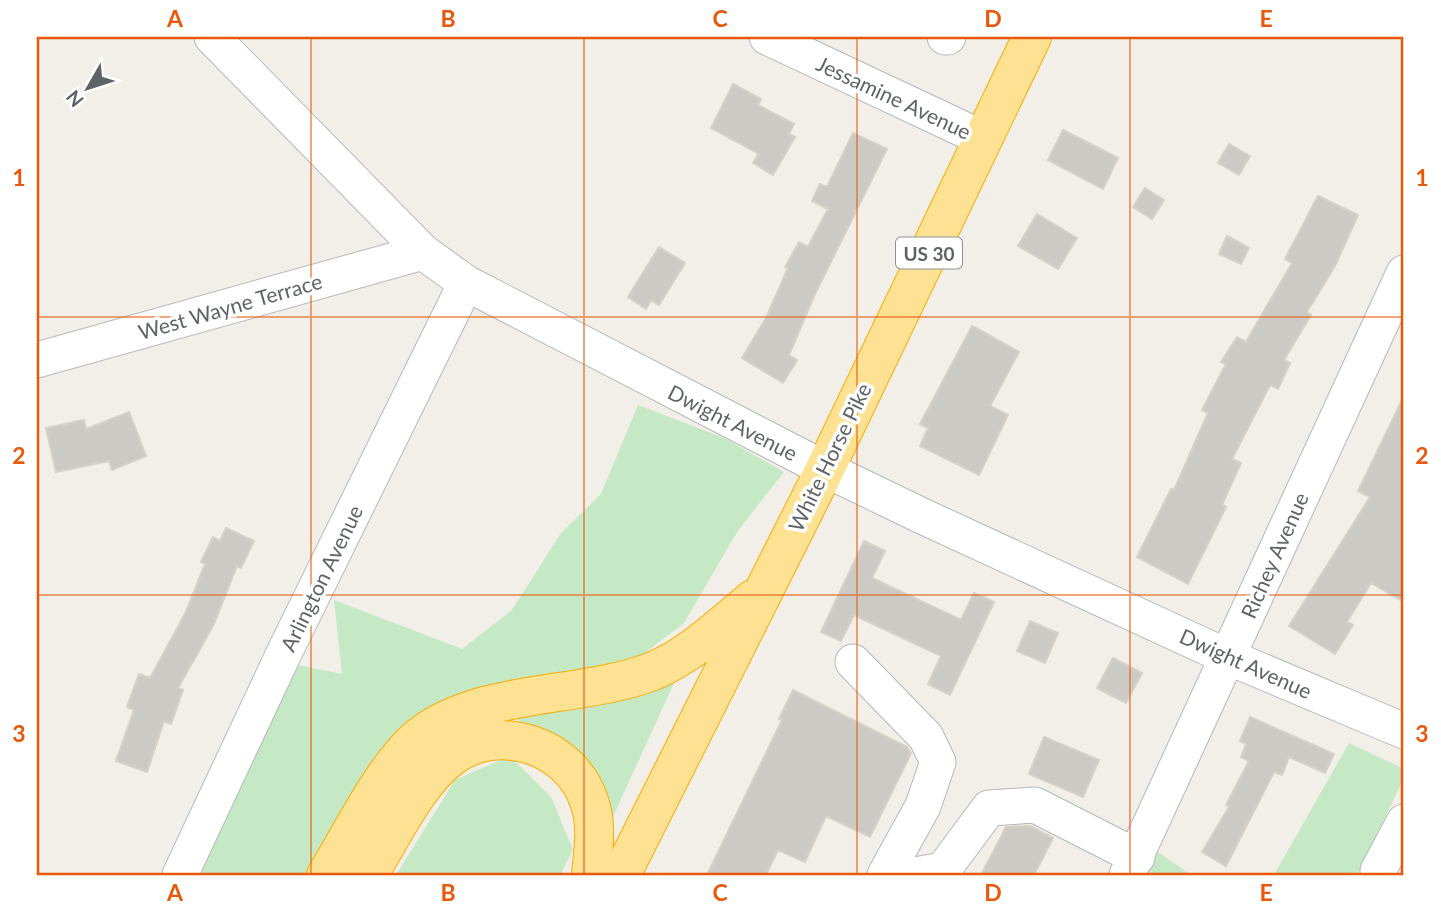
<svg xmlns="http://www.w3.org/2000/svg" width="1441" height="912" viewBox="0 0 1441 912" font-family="Lato,sans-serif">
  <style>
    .green { fill: #c5e8c5 }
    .building { fill: #cccac5; stroke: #d6d1c6; stroke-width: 2 }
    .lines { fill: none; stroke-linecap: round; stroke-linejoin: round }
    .minor-casing { stroke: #b5b8bc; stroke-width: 37 }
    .highway-casing { stroke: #f9ab00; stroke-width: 40 }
    .minor { stroke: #fff; stroke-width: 35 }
    .highway { stroke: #fde293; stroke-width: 38 }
    .grid { fill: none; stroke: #e8590c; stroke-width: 2; stroke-opacity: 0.55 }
    .labels { text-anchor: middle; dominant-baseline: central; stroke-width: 7; stroke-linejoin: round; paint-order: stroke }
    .shield { fill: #fff; stroke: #8f9295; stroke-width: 2 }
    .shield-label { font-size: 19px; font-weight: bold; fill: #5f6368 }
    .street-label { font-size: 21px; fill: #5f6368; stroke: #fff }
    .neatline { fill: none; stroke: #e8590c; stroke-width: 2.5 }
    .grid-label { font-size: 23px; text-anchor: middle; font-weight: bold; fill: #e8590c }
  </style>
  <rect width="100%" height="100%" fill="#f1efe8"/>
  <path class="green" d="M 638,405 L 724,438 L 784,472 L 737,532 L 684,623 L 634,661 L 523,688 L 307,875 L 196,875 L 298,665 L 342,674 L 334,600 L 462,649 L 512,610 L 561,533 L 601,494 Z
    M 670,679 L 674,683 L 611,821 L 540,735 L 513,717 Z
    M 1349,743 L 1404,769 L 1404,778 L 1357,875 L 1274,875 Z
    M 510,756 L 551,797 L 573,850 L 560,875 L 396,875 L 455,780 Z
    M 1155,850 L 1191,875 L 1144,875 Z"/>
  <path class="building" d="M 733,84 L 761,99 L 758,105 L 794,124 L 789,134 L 795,137 L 773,175 L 753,163 L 758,155 L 756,152 L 711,128 Z
    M 1063,130 L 1118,158 L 1103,189 L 1048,160 Z
    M 853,133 L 887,149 L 814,296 L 789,355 L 797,360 L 783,383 L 742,358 L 766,318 L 788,268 L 785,267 L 799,242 L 808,247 L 828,209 L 812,201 L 820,184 L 827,187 Z
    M 1229,144 L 1250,156 L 1239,175 L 1218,163 Z
    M 1145,188 L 1164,200 L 1152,219 L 1133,207 Z
    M 1318,196 L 1358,215 L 1335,266 L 1307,312 L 1311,315 L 1284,360 L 1290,363 L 1278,389 L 1270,385 L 1232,459 L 1241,463 L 1222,505 L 1226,507 L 1188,584 L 1137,557 L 1171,489 L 1174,490 L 1208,413 L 1202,410 L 1226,364 L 1221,362 L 1237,337 L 1246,342 L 1292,263 L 1285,259 Z
    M 1037,214 L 1077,238 L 1058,269 L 1018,246 Z
    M 1227,236 L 1249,248 L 1241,264 L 1219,254 Z
    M 659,247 L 685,263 L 659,305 L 651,300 L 646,309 L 628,297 Z
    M 972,326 L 1019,352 L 990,406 L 1008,415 L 979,475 L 920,446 L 928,428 L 920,424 Z
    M 1404,396 L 1404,602 L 1371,583 L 1347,622 L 1353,625 L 1335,654 L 1289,626 L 1370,497 L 1358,491 Z
    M 129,412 L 146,456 L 112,470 L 109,461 L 56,472 L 46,428 L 84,420 L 86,429 Z
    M 226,528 L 254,541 L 241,568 L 237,566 L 214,624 L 178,688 L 183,690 L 171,724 L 164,721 L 147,772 L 116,761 L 134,710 L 127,707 L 139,674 L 150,678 L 185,614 L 205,564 L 201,562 L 213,537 L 220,541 Z
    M 864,541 L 885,551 L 872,578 L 961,620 L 974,593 L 994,602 L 950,695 L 928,684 L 941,656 L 854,615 L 841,641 L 821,632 Z
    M 1030,621 L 1058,633 L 1045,663 L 1017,651 Z
    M 1113,658 L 1142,673 L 1126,703 L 1097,688 Z
    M 793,690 L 907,747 L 911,753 L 870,837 L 826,816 L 805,862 L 778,850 L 766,875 L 707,875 L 782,720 L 779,719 Z
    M 1250,717 L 1334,754 L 1325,773 L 1289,757 L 1282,775 L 1274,772 L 1226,866 L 1202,852 L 1229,807 L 1226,805 L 1249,761 L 1241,757 L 1246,744 L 1240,741 Z
    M 1044,737 L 1099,760 L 1083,797 L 1029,774 Z
    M 1030,826 L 1053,838 L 1034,875 L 981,875 L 1006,827 Z"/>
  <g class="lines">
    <g class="minor-casing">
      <path id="minor" d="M 212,37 L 423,252 L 466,283 L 825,469 L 920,515 L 1228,657 L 1404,731
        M 767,37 L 984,139
        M 945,37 L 948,37
        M 37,360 L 423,252
        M 853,662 L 926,737 L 938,762 L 923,806 L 885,875
        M 1378,871 L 1404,822
        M 180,875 L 284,653 L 466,283
        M 915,875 L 943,870 L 989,808 L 1035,805 L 1137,857
        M 1127,875 L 1404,273"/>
    </g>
    <g class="highway-casing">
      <path id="highway" d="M 326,875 C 351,835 383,768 418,738 C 478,688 582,699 653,671 C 691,655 722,625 753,599
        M 368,875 C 391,839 416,784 450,758 C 498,721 570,745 589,801 C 598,825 593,851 591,875
        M 621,875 L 825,469 L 1032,37"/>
    </g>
    <use href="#minor" class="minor"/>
    <use href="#highway" class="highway"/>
  </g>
  <path class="grid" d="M 311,37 L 311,875M 584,37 L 584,875M 857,37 L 857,875M 1130,37 L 1130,875M 37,317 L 1404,317M 37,595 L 1404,595"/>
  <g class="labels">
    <rect class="shield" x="896" y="237.5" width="66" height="31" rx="5"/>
    <g class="shield-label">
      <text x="929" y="253">US 30</text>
    </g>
    <g class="street-label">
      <text transform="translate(894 97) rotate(25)">Jessamine Avenue</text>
      <text transform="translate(230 306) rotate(-16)">West Wayne Terrace</text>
      <text transform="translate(733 422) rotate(27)">Dwight Avenue</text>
      <text transform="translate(829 457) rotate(-64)">White Horse Pike</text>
      <text transform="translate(1274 555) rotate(-66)">Richey Avenue</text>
      <text transform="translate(321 578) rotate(-64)">Arlington Avenue</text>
      <text transform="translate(1246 663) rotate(24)">Dwight Avenue</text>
    </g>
  </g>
  <rect width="1441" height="912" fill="none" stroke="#ffffff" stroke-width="77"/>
  <g transform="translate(88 88) rotate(231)" stroke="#ffffff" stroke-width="5" paint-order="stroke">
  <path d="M0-5L12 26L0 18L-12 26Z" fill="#5f6368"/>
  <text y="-10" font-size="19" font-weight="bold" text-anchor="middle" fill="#5f6368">N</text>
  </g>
  <rect x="38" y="38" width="1364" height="836" class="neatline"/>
  <g class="grid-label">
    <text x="175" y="27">A</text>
    <text x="448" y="27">B</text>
    <text x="720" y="27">C</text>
    <text x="993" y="27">D</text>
    <text x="1266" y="27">E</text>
    <text x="19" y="186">1</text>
    <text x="1422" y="186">1</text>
    <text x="19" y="464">2</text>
    <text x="1422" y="464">2</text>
    <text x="19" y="742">3</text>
    <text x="1422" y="742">3</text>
    <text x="175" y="901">A</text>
    <text x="448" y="901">B</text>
    <text x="720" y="901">C</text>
    <text x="993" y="901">D</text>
    <text x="1266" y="901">E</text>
  </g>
</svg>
